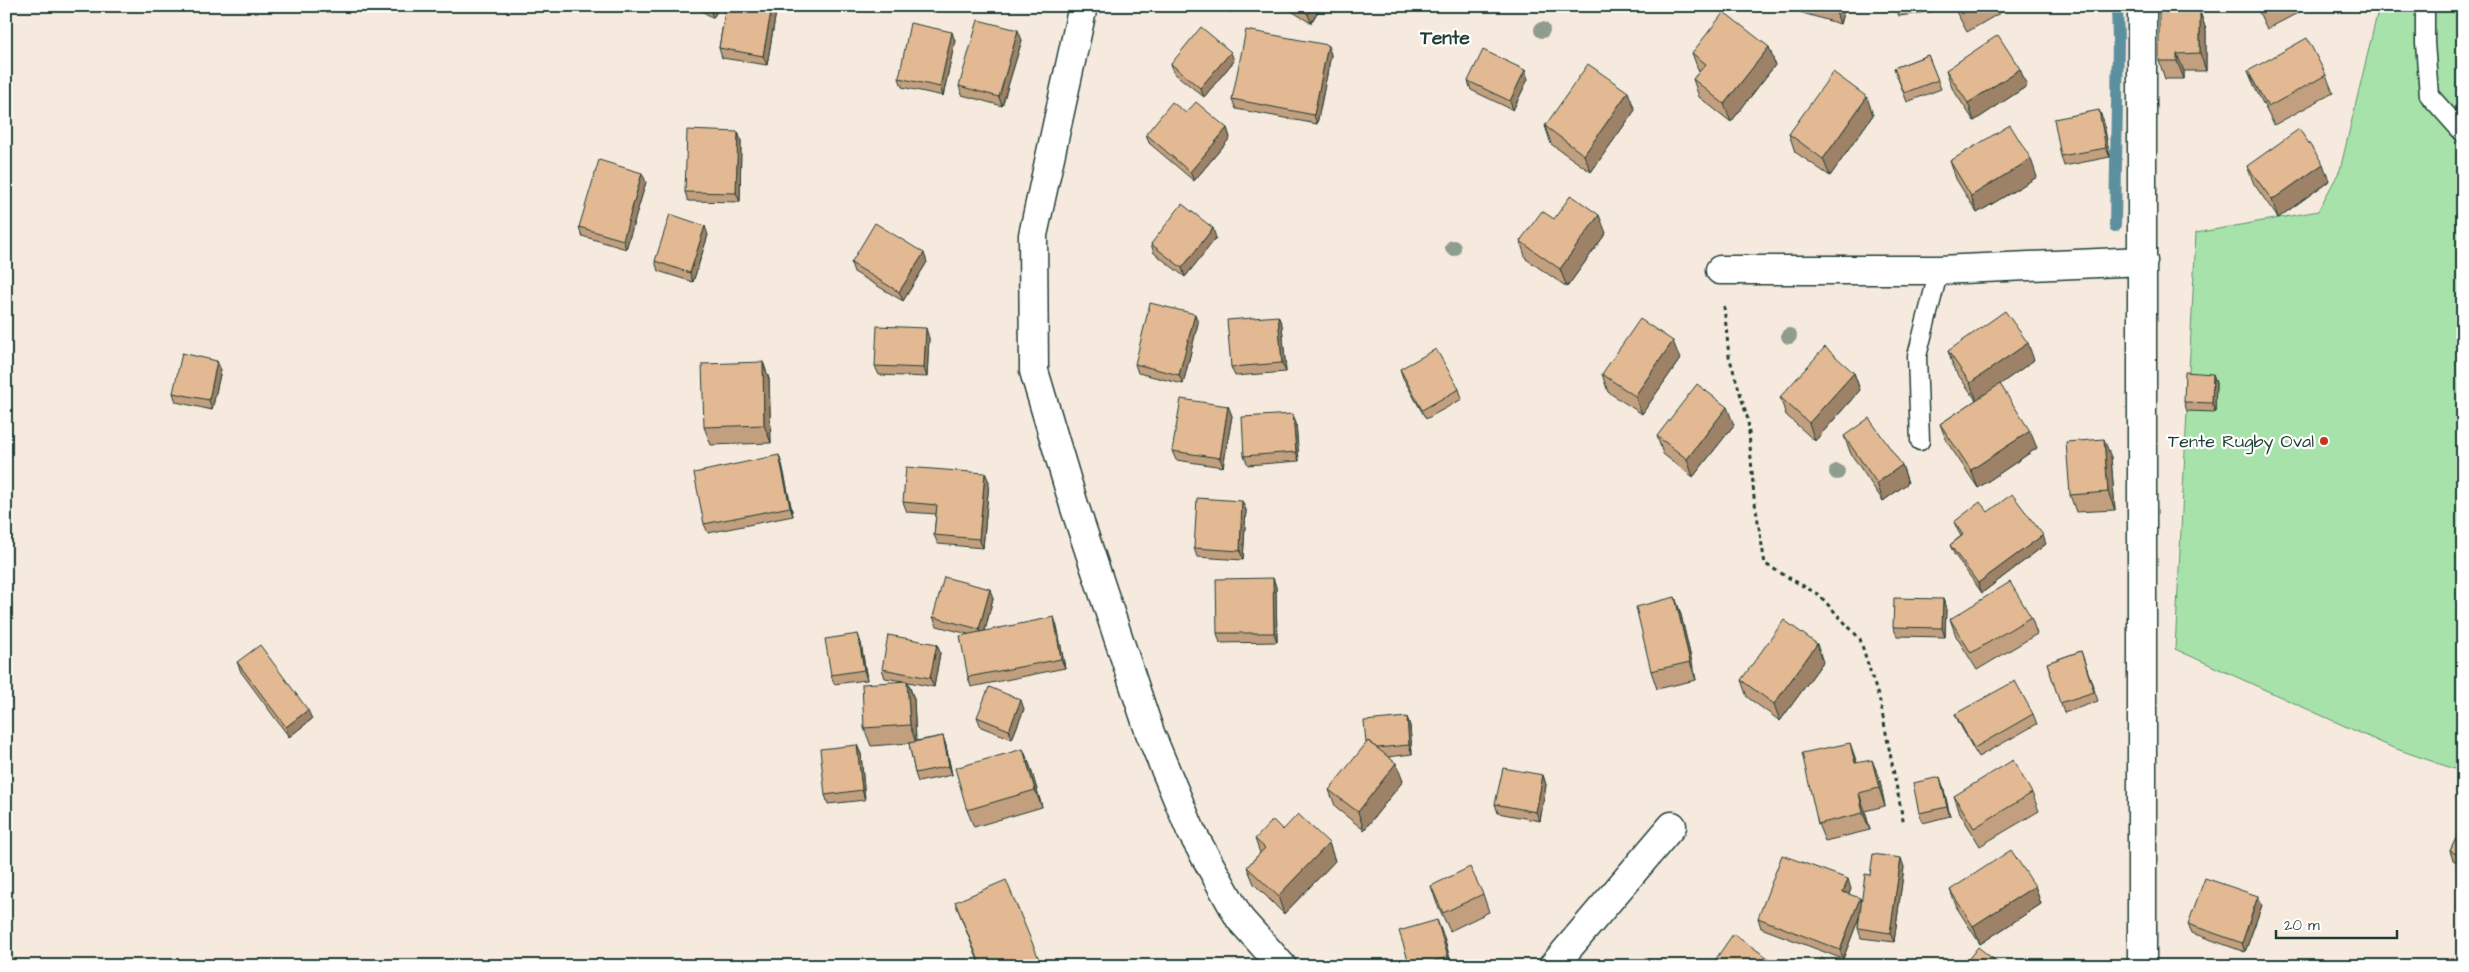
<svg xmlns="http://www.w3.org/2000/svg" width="2469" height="972" viewBox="0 0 2469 972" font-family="'Architects Daughter',sans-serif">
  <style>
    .garden { fill: #a6e2a9; stroke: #62906e }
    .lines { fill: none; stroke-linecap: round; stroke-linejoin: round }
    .stream { stroke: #5c909e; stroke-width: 12 }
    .lane-casing { stroke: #1f3d34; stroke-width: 21 }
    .street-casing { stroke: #1f3d34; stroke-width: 31 }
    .path { stroke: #1f3d34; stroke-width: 3; stroke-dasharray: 4 4; stroke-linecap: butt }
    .lane { stroke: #fff; stroke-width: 18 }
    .street { stroke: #fff; stroke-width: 28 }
    .tree { fill: #8f9d8e }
    .wall { fill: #c29f7e; stroke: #1f3d34 }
    .shaded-wall { fill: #9e8267; stroke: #1f3d34 }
    .building { fill: #e2b993; stroke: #1f3d34 }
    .poi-dot { fill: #c8321e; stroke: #fff; stroke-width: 2 }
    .labels { text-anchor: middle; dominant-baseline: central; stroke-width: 4.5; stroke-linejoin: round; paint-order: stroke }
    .poi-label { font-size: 18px; fill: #1f3d34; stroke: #fff; text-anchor: end }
    .neighbourhood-label { font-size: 19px; font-weight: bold; fill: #1f3d34; stroke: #fff }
  </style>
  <rect width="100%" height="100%" fill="#f6eadf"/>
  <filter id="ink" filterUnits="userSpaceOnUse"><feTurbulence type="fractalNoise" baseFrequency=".02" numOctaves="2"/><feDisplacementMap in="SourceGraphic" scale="10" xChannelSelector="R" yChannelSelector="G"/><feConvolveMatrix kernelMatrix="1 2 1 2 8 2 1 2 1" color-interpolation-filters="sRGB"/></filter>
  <g filter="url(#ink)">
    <path class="garden" d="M 2379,6 L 2463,6 L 2463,772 L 2391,747 L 2175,649 L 2196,233 L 2318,211 L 2340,170 Z"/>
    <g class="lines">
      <path class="stream" d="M 2115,226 L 2118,40 L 2117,6"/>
      <g class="lane-casing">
        <path id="lane" d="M 2425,6 L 2425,43 L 2429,95 L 2463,133
          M 1920,441 L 1917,356 L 1939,270"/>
      </g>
      <g class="street-casing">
        <path id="street" d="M 1083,6 L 1033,235 L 1034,371 L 1074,505 L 1150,733 L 1191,831 L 1240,919 L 1282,966
          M 1720,270 L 1939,270 L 2143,261
          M 1553,966 L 1672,826
          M 2142,966 L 2142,6"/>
      </g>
      <path class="path" d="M 1724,306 L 1729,356 L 1748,420 L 1754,497 L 1765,564 L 1819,595 L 1860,639 L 1880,702 L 1904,825"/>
      <use href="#lane" class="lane"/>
      <use href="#street" class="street"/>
    </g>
    <g class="tree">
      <circle cx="1542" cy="30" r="8"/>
      <circle cx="1453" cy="248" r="8"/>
      <circle cx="1789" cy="336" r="8"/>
      <circle cx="1837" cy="472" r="8"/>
    </g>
    <path class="wall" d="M 694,6 L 720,6 L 713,18 Z
      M 726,6 L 777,6 L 767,65 L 722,58 L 719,48 Z
      M 1222,6 L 1235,6 L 1230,13 Z
      M 1283,6 L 1321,6 L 1311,23 Z
      M 1794,6 L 1845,6 L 1840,24 L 1796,11 Z
      M 1895,6 L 1943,6 L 1944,10 L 1899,16 Z
      M 1953,6 L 2012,6 L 1967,32 Z
      M 2256,6 L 2311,6 L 2267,29 Z
      M 2200,12 L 2206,30 L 2206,71 L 2184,71 L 2184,79 L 2165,79 L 2159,61 Z
      M 1022,40 L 1002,106 L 962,95 L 959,86 Z
      M 955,41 L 943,96 L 902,87 L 899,78 Z
      M 1328,45 L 1331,55 L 1317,124 L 1236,109 L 1232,99 Z
      M 1769,47 L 1775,65 L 1731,122 L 1699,97 L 1693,79 L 1699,72 L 1692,53 Z
      M 1928,55 L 1941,89 L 1907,102 L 1894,68 Z
      M 1234,61 L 1204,97 L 1174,73 L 1171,64 Z
      M 1946,70 L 2027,86 L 1974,121 L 1952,88 Z
      M 2248,71 L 2326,75 L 2333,93 L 2274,125 L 2255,88 Z
      M 1528,79 L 1513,110 L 1471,90 L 1468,81 Z
      M 1635,110 L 1591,172 L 1551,144 L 1545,126 Z
      M 1186,113 L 1227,128 L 1230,138 L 1194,181 L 1149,143 L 1146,134 Z
      M 1873,115 L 1830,176 L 1795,152 L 1789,134 Z
      M 2103,119 L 2110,157 L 2064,166 L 2061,156 Z
      M 738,132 L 741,141 L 740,202 L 688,201 L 685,192 Z
      M 1950,161 L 2037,177 L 1977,213 L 1956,179 Z
      M 2247,166 L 2329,181 L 2278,218 L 2254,184 Z
      M 646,182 L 626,249 L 582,236 L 579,227 Z
      M 1554,219 L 1606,233 L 1567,287 L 1526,259 L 1520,241 Z
      M 708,235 L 693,282 L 658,271 L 655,261 Z
      M 1216,238 L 1185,277 L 1154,253 L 1151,244 Z
      M 927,262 L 903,301 L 854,272 L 851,263 Z
      M 1278,316 L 1282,325 L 1286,372 L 1235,376 L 1231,367 Z
      M 1198,323 L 1183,384 L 1138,373 L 1135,364 Z
      M 929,338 L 927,377 L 879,375 L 875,366 Z
      M 1948,351 L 2034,360 L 2000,384 L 2037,448 L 1978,488 L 1947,442 L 1940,424 L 1976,400 L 1954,369 Z
      M 1680,359 L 1642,414 L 1608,392 L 1602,374 Z
      M 763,362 L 769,379 L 771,443 L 711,445 L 704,427 Z
      M 1400,369 L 1459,389 L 1462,399 L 1426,419 L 1403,378 Z
      M 221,370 L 212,410 L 176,402 L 173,393 Z
      M 1854,373 L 1860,390 L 1815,441 L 1786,415 L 1780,397 Z
      M 2213,374 L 2216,383 L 2215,412 L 2187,411 L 2184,402 Z
      M 1228,406 L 1232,416 L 1223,467 L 1176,460 L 1172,451 Z
      M 1296,423 L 1299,461 L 1248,465 L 1244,456 Z
      M 1734,425 L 1693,477 L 1663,454 L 1657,436 Z
      M 1844,436 L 1902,465 L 1908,483 L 1883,501 L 1851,454 Z
      M 2111,457 L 2115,510 L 2076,512 L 2070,495 Z
      M 782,464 L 793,516 L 708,533 L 704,524 Z
      M 985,473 L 989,482 L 983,548 L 938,544 L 934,535 L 936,514 L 907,512 L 903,502 Z
      M 1242,501 L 1246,510 L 1243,560 L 1197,557 L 1194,548 Z
      M 1954,522 L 2046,544 L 1982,593 L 1954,554 L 1950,545 L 1961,536 L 1958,531 Z
      M 1273,578 L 1276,587 L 1277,642 L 1220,643 L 1217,633 Z
      M 1675,597 L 1681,615 L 1696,680 L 1657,689 L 1651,671 Z
      M 993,598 L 985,631 L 1057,626 L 1065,668 L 971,687 L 968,677 L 968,634 L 937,626 L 933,617 Z
      M 1943,599 L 1946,608 L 1945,637 L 1897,636 L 1893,627 Z
      M 2031,617 L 2037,634 L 1977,670 L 1956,636 L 1950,619 Z
      M 861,643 L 867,680 L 834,684 L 831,675 Z
      M 937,644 L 940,653 L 934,687 L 908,682 L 914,699 L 916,741 L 943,736 L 946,746 L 952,775 L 918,782 L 915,773 L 909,743 L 871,746 L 864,728 L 903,681 L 885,678 L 882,669 Z
      M 2081,651 L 2098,701 L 2064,713 L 2047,663 Z
      M 237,662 L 312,719 L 289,737 L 241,672 Z
      M 1823,662 L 1780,721 L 1747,697 L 1741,680 Z
      M 1024,709 L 1012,739 L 981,727 L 977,717 Z
      M 1955,714 L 2033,714 L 2037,724 L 1978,757 L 1959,723 Z
      M 1407,717 L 1410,726 L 1412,754 L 1388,757 L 1403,781 L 1364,830 L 1336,808 L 1329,790 Z
      M 857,745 L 861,754 L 865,800 L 828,804 L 825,795 Z
      M 1023,749 L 1030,766 L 1042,807 L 974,827 L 967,810 Z
      M 1856,760 L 1857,763 L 1879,777 L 1885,806 L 1865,811 L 1870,830 L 1825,841 L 1818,824 Z
      M 1543,775 L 1546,785 L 1540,821 L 1498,813 L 1495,804 Z
      M 1943,786 L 1950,816 L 1923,823 L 1919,813 Z
      M 2032,793 L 2039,811 L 1980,846 L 1960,813 L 1954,796 Z
      M 2463,824 L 2463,865 L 2453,860 L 2450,851 Z
      M 1283,830 L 1329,843 L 1335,861 L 1284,914 L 1254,884 L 1247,867 L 1260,853 L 1255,839 Z
      M 1904,867 L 1894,942 L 1861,938 L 1858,928 L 1860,915 L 1843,959 L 1761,928 L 1758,918 L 1851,889 L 1849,894 L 1861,903 L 1870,875 Z
      M 1431,886 L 1483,894 L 1489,912 L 1450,931 L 1437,904 Z
      M 2035,886 L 2041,904 L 1980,944 L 1957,908 L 1950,890 Z
      M 955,902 L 1039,959 L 1041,966 L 980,966 Z
      M 2262,905 L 2245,952 L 2192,933 L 2188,924 Z
      M 1444,937 L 1452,966 L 1410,966 Z"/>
    <path class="shaded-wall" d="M 711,6 L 720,6 L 713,18 L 710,9 Z
      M 772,6 L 777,6 L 767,65 L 763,56 Z
      M 1228,6 L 1235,6 L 1230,13 Z
      M 1312,6 L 1321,6 L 1311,23 L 1308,14 Z
      M 1834,6 L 1845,6 L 1840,24 Z
      M 2200,12 L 2206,30 L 2206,71 L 2200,53 Z
      M 1018,30 L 1022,40 L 1002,106 L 999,97 Z
      M 952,32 L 955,41 L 943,96 L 940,87 Z
      M 1328,45 L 1331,55 L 1317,124 L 1314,115 Z
      M 1769,47 L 1775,65 L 1731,122 L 1724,104 Z
      M 1231,52 L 1234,61 L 1204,97 L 1200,88 Z
      M 2177,54 L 2184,71 L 2184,79 L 2177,61 Z
      M 2020,69 L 2027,86 L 1974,121 L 1968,103 Z
      M 1525,70 L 1528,79 L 1513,110 L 1510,101 Z
      M 1628,92 L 1635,110 L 1591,172 L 1584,155 Z
      M 1867,97 L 1873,115 L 1830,176 L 1823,159 Z
      M 2099,110 L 2103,119 L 2110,157 L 2106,148 Z
      M 1227,128 L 1230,138 L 1194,181 L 1190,172 Z
      M 738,132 L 741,141 L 740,202 L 736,193 Z
      M 2031,159 L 2037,177 L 1977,213 L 1971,196 Z
      M 2323,164 L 2329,181 L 2278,218 L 2272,200 Z
      M 642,173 L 646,182 L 626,249 L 623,240 Z
      M 1599,215 L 1606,233 L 1567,287 L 1560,269 Z
      M 705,226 L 708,235 L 693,282 L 690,273 Z
      M 1213,228 L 1216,238 L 1185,277 L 1182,268 Z
      M 924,253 L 927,262 L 903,301 L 899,292 Z
      M 1195,314 L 1198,323 L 1183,384 L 1179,375 Z
      M 1278,316 L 1282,325 L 1286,372 L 1282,363 Z
      M 926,328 L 929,338 L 927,377 L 924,368 Z
      M 1673,341 L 1680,359 L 1642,414 L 1635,396 Z
      M 2028,343 L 2034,360 L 1977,401 L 1970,383 Z
      M 217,361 L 221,370 L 212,410 L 209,400 Z
      M 763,362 L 769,379 L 771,443 L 764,425 Z
      M 1854,373 L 1860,390 L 1815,441 L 1809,423 Z
      M 2213,374 L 2216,383 L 2215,412 L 2212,403 Z
      M 1228,406 L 1232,416 L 1223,467 L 1220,458 Z
      M 1727,407 L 1734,425 L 1693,477 L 1687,459 Z
      M 1293,414 L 1296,423 L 1299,461 L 1296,452 Z
      M 2030,431 L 2037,448 L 1978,488 L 1971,470 Z
      M 2104,439 L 2111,457 L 2115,510 L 2108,492 Z
      M 779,455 L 782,464 L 793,516 L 790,507 Z
      M 1902,465 L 1908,483 L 1883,501 L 1877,483 Z
      M 985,473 L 989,482 L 983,548 L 979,539 Z
      M 1242,501 L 1246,510 L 1243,560 L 1240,551 Z
      M 2043,535 L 2046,544 L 1982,593 L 1978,583 Z
      M 1273,578 L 1276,587 L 1277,642 L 1274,633 Z
      M 990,589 L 993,598 L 983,638 L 979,629 Z
      M 1675,597 L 1681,615 L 1696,680 L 1690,662 Z
      M 1943,599 L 1946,608 L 1945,637 L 1942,628 Z
      M 1054,617 L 1057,626 L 1065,668 L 1061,659 Z
      M 858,634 L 861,643 L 867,680 L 864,670 Z
      M 937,644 L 940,653 L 934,687 L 930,678 Z
      M 1817,644 L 1823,662 L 1780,721 L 1774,704 Z
      M 907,681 L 914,699 L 916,743 L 910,725 Z
      M 1021,700 L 1024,709 L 1012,739 L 1009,730 Z
      M 308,710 L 312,719 L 289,737 L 286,727 Z
      M 1407,717 L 1410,726 L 1412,754 L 1409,745 Z
      M 943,736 L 946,746 L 952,775 L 949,766 Z
      M 1850,743 L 1856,760 L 1861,781 L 1855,763 Z
      M 857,745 L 861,754 L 865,800 L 862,790 Z
      M 1023,749 L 1030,766 L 1042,807 L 1035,790 Z
      M 1872,760 L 1879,777 L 1885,806 L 1879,788 Z
      M 1396,763 L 1403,781 L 1364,830 L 1358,812 Z
      M 1543,775 L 1546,785 L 1540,821 L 1536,812 Z
      M 1940,777 L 1943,786 L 1950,816 L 1947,807 Z
      M 1859,793 L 1865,811 L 1870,830 L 1863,813 Z
      M 1329,843 L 1335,861 L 1284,914 L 1278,896 Z
      M 1901,858 L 1904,867 L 1894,942 L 1890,933 Z
      M 1848,879 L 1851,889 L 1846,901 L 1843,892 Z
      M 2035,886 L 2041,904 L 1980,944 L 1973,926 Z
      M 2258,896 L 2262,905 L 2245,952 L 2242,943 Z
      M 1860,898 L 1863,907 L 1843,959 L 1840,950 Z
      M 1437,920 L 1444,937 L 1452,966 L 1448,957 Z"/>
    <path class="building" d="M 726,6 L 772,6 L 763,56 L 719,48 Z
      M 1295,6 L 1312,6 L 1308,14 Z
      M 1957,6 L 1974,6 L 1961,14 Z
      M 2258,6 L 2269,6 L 2260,11 Z
      M 1724,12 L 1769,47 L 1724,104 L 1693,79 L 1706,64 L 1692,53 Z
      M 2159,12 L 2200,12 L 2200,53 L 2177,54 L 2177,61 L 2159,61 Z
      M 978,20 L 1018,30 L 999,97 L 959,86 Z
      M 910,23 L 952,32 L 940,87 L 899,78 Z
      M 1201,27 L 1231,52 L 1200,88 L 1171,64 Z
      M 1246,30 L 1328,45 L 1314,115 L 1232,99 Z
      M 1998,35 L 2020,69 L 1968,103 L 1946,70 Z
      M 2307,38 L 2326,75 L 2268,107 L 2248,71 Z
      M 1483,50 L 1525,70 L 1510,101 L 1468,81 Z
      M 1928,55 L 1938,80 L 1904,93 L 1894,68 Z
      M 1588,64 L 1628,92 L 1584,155 L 1545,126 Z
      M 1833,72 L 1867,97 L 1823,159 L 1789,134 Z
      M 1172,102 L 1186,113 L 1196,102 L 1227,128 L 1190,172 L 1146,134 Z
      M 2099,110 L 2106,148 L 2061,156 L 2054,119 Z
      M 2010,125 L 2031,159 L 1971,196 L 1950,161 Z
      M 2299,129 L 2323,164 L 2272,200 L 2247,166 Z
      M 687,130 L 738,132 L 736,193 L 685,192 Z
      M 599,160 L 642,173 L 623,240 L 579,227 Z
      M 1571,195 L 1599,215 L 1560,269 L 1520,241 L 1542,211 L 1554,219 Z
      M 1182,204 L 1213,228 L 1182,268 L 1151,244 Z
      M 670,214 L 705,226 L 690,273 L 655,261 Z
      M 875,223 L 924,253 L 899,292 L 851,263 Z
      M 1150,303 L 1195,314 L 1179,375 L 1135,364 Z
      M 2005,311 L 2028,343 L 1970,383 L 1948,351 Z
      M 1278,316 L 1282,363 L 1231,367 L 1227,320 Z
      M 1640,319 L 1673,341 L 1635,396 L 1602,374 Z
      M 877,326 L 926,328 L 924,368 L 875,366 Z
      M 1825,347 L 1854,373 L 1809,423 L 1780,397 Z
      M 1436,349 L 1459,389 L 1422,410 L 1400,369 Z
      M 182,353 L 217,361 L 209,400 L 173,393 Z
      M 763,362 L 764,425 L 704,427 L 702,364 Z
      M 2185,372 L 2213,374 L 2212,403 L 2184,402 Z
      M 1697,384 L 1727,407 L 1687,459 L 1657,436 Z
      M 2000,384 L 2030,431 L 1971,470 L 1940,424 Z
      M 1181,399 L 1228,406 L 1220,458 L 1172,451 Z
      M 1293,414 L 1296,452 L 1244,456 L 1242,417 Z
      M 1869,418 L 1902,465 L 1877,483 L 1844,436 Z
      M 2104,439 L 2108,492 L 2070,495 L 2066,442 Z
      M 779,455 L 790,507 L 704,524 L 694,473 Z
      M 906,467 L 985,473 L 979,539 L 934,535 L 937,505 L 903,502 Z
      M 2012,494 L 2043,535 L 1978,583 L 1950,545 L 1963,535 L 1954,522 L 1980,502 L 1988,512 Z
      M 1197,498 L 1242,501 L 1240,551 L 1194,548 Z
      M 944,577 L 990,589 L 979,629 L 933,617 Z
      M 1273,578 L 1274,633 L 1217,633 L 1216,579 Z
      M 2010,582 L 2031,617 L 1971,653 L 1950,619 Z
      M 1675,597 L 1690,662 L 1651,671 L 1636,607 Z
      M 1894,598 L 1943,599 L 1942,628 L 1893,627 Z
      M 1054,617 L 1061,659 L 968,677 L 960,636 Z
      M 1784,620 L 1817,644 L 1774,704 L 1741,680 Z
      M 858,634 L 864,670 L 831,675 L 825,639 Z
      M 888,635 L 937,644 L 930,678 L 882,669 Z
      M 260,645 L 308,710 L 286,727 L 237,662 Z
      M 2081,651 L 2094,692 L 2060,703 L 2047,663 Z
      M 907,681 L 910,725 L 864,728 L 862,684 Z
      M 2015,681 L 2033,714 L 1974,748 L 1955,714 Z
      M 989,687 L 1021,700 L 1009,730 L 977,717 Z
      M 1407,717 L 1409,745 L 1377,748 L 1368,741 L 1366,743 L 1364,721 Z
      M 943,736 L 949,766 L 915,773 L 909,743 Z
      M 1368,741 L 1396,763 L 1358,812 L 1329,790 Z
      M 1850,743 L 1855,763 L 1872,760 L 1879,788 L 1859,793 L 1863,813 L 1818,824 L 1802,753 Z
      M 857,745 L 862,790 L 825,795 L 820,749 Z
      M 1023,749 L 1035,790 L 967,810 L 955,768 Z
      M 2013,760 L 2032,793 L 1974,828 L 1954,796 Z
      M 1503,768 L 1543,775 L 1536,812 L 1495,804 Z
      M 1940,777 L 1947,807 L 1919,813 L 1913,783 Z
      M 1298,814 L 1329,843 L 1278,896 L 1247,867 L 1265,848 L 1255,839 L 1273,820 L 1283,830 Z
      M 2463,824 L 2463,857 L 2450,851 Z
      M 2011,850 L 2035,886 L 1973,926 L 1950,890 Z
      M 1873,854 L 1901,858 L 1890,933 L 1858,928 L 1865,874 L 1870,875 Z
      M 1782,855 L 1848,879 L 1843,892 L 1860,898 L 1840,950 L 1758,918 Z
      M 1470,867 L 1483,894 L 1443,913 L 1431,886 Z
      M 2205,878 L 2258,896 L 2242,943 L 2188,924 Z
      M 1006,880 L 1039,959 L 1023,966 L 981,966 L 955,902 Z
      M 1437,920 L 1448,957 L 1419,966 L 1410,966 L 1399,931 Z
      M 1733,934 L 1780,966 L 1711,966 Z
      M 1978,947 L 2002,966 L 1963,966 Z
      M 1822,958 L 1830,966 L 1815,966 Z"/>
  </g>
  <circle class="poi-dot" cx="2324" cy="441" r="5"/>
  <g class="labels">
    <g class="poi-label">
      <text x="2314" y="441">Tente Rugby Oval</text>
    </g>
    <g class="neighbourhood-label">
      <text x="1445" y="38">Tente</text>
    </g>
  </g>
  <rect width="2469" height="972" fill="none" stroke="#fff" stroke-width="25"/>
  <rect x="12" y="12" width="2444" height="947" fill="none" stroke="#1f3d34" stroke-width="2" filter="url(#ink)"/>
  <path d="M2276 930v8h121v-8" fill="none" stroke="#1f3d34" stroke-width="2.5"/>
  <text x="2284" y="930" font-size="15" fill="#1f3d34" stroke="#ffffff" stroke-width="4" paint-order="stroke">20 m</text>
</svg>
